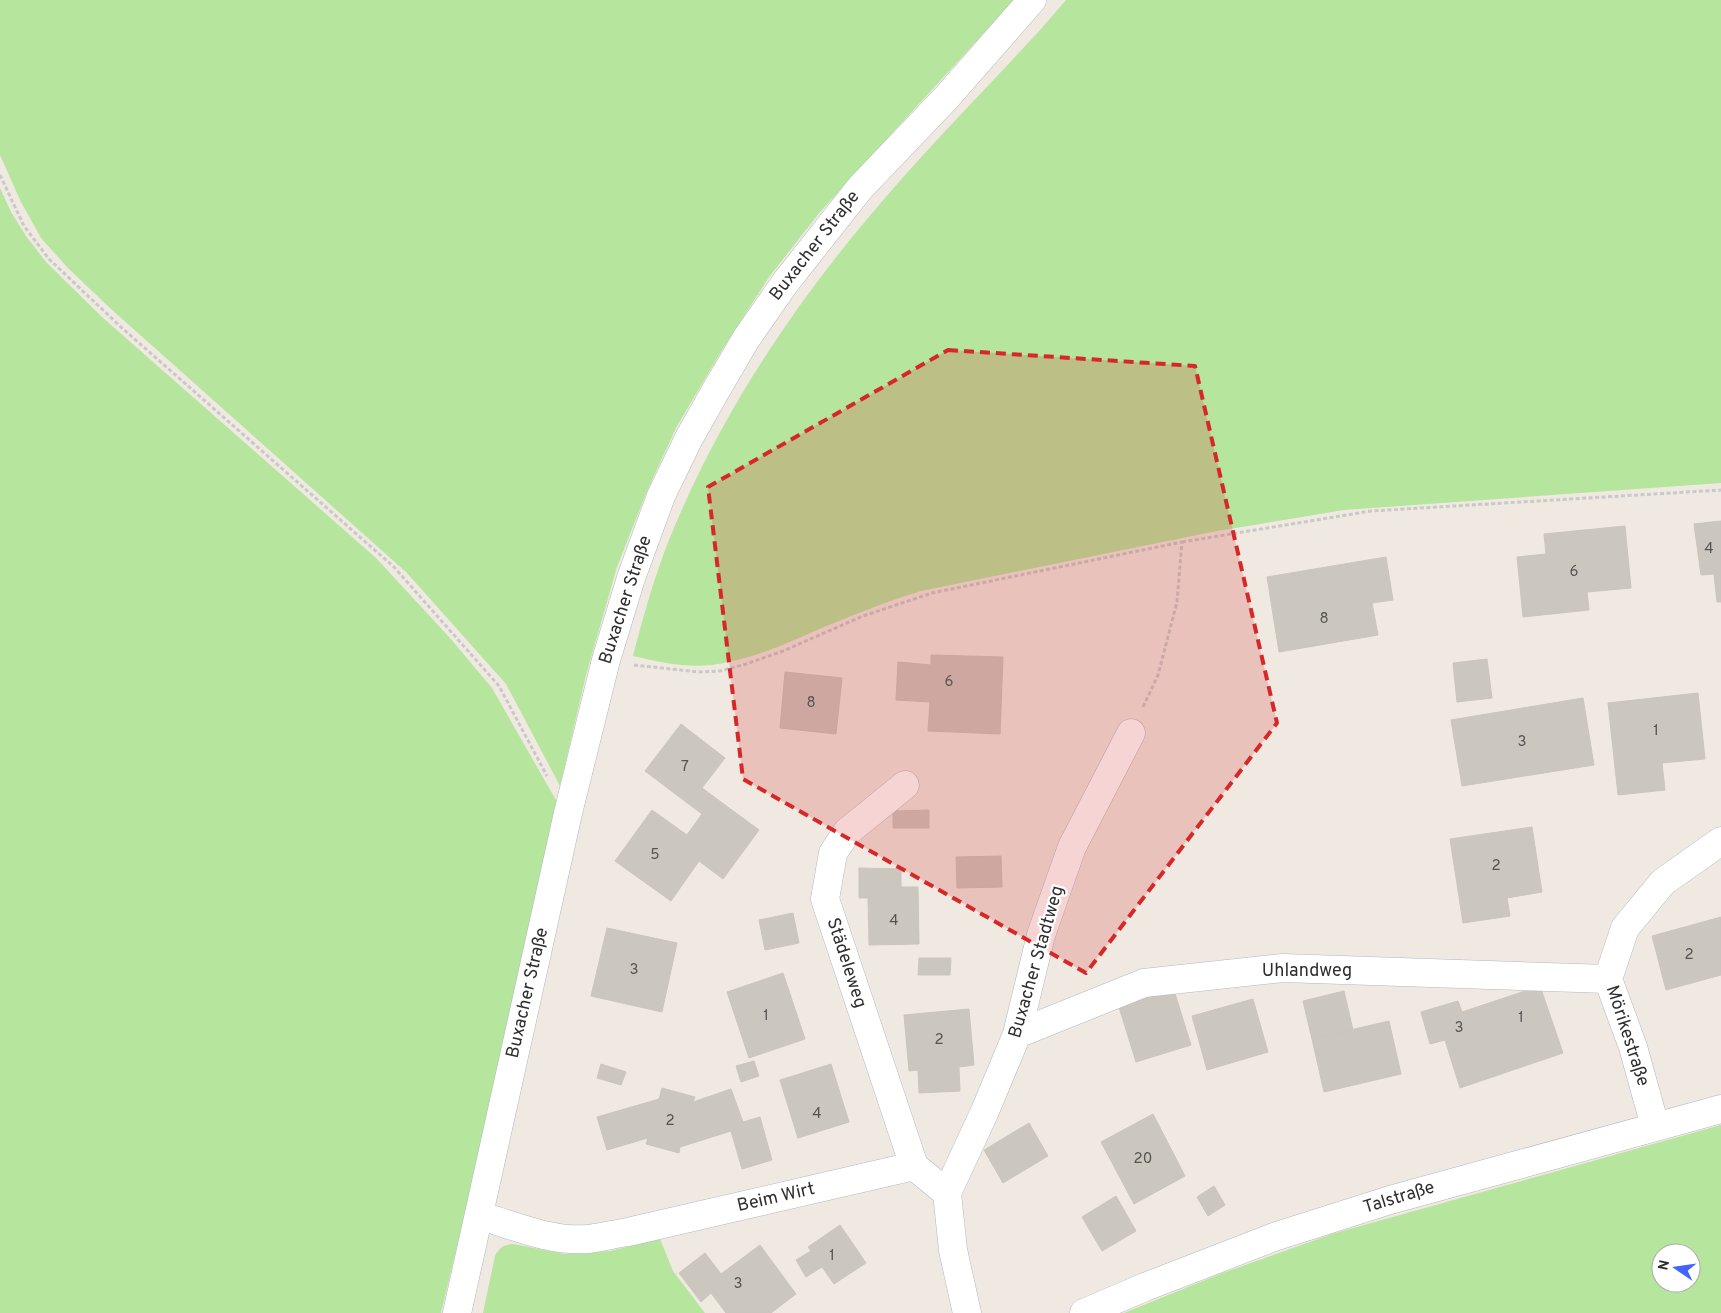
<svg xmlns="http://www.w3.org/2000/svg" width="1721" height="1313" viewBox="0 0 1721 1313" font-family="Overpass,sans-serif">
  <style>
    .green { fill: #b6e59e; fill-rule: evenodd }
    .building { fill: #cbc7bf; stroke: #cbc5ba }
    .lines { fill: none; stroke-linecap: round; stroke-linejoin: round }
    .minor-casing { stroke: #b4b7c1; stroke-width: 29 }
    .path { stroke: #c9c9c9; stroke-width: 3; stroke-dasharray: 4 2.5; stroke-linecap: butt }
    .minor { stroke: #fff; stroke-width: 28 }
    .marked { fill: #d62828; fill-opacity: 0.2; stroke: #d62828; stroke-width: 4; stroke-dasharray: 10 6; stroke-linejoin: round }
    .labels { text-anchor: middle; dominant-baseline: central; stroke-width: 4.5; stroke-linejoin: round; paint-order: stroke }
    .number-label { font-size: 15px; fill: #555452 }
    .street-label { font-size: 18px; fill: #2e2e2e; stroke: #fff }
  </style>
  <rect width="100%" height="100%" fill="#efe9e1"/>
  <path class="green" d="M 0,0 L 1014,0 L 820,212 L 769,277 L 722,350 L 677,426 L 647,491 L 617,567 L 586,675 L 560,786 L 506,684 L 407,573 L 111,309 L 68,268 L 41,238 L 21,202 L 0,155 Z
    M 1066,0 L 1721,0 L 1721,483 L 1344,510 L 1217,531 L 921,591 C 888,601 856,614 824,627 C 788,643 752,660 712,665 C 686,668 658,662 633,656 C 643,617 654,578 669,540 C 716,423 787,314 868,218 C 922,153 982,93 1040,30 Z
    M 0,188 L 11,212 L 26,236 L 46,262 L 102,317 L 376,558 L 450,638 L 492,688 L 557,802 L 465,1213 L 441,1313 L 0,1313 Z
    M 1721,1125 L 1721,1313 L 1124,1313 L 1220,1274 L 1332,1234 ZM 1661,1253 L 1691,1253 L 1691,1283 L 1661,1283 Z
    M 660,1239 L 673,1271 L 705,1313 L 483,1313 L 495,1256 C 499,1248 503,1245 513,1244 L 565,1254 L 610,1251 Z"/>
  <path class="building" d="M 1721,521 L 1721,602 L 1717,602 L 1714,574 L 1701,575 L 1694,524 Z
    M 1625,526 L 1631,588 L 1587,592 L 1589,610 L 1523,617 L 1517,557 L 1546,554 L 1544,534 Z
    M 1386,557 L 1393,600 L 1372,603 L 1378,635 L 1279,652 L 1267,577 Z
    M 931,655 L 1003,657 L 1000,734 L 928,731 L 930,702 L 896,700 L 898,662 L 931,665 Z
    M 1487,659 L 1492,698 L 1457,702 L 1453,663 Z
    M 785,672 L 842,678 L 836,734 L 780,728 Z
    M 1698,693 L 1705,759 L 1662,763 L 1665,790 L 1618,795 L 1608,703 Z
    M 1583,698 L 1594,765 L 1462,786 L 1451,720 Z
    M 681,724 L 725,758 L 702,788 L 759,830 L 723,879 L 699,861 L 671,901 L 615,861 L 652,810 L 687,835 L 702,814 L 645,771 Z
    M 929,810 L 929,828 L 893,828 L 893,811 Z
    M 1532,827 L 1542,892 L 1507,898 L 1510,916 L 1463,923 L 1450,839 Z
    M 1001,856 L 1002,887 L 957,888 L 956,857 Z
    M 859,868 L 901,869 L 901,887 L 918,887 L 919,944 L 869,945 L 868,898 L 859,898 Z
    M 793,913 L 799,943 L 765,950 L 759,920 Z
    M 1721,917 L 1721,975 L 1666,990 L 1652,936 Z
    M 607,928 L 677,943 L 662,1012 L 591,996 Z
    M 919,958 L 951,958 L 950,975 L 918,975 Z
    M 783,973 L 805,1039 L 749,1058 L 727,992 Z
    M 1540,986 L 1563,1053 L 1460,1088 L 1445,1040 L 1430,1044 L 1421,1012 L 1458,1001 L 1462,1012 Z
    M 1173,987 L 1191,1045 L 1136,1062 L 1118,1004 Z
    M 1344,991 L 1353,1030 L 1312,1039 L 1303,1001 Z
    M 1253,999 L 1268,1052 L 1207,1070 L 1192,1016 Z
    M 969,1009 L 974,1065 L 959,1067 L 960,1091 L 919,1093 L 918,1070 L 909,1071 L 904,1015 Z
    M 1389,1021 L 1401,1074 L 1324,1092 L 1312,1039 Z
    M 754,1061 L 759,1076 L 741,1082 L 736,1066 Z
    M 601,1064 L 626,1072 L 621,1085 L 597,1078 Z
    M 831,1064 L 849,1122 L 798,1138 L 780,1080 Z
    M 662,1088 L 695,1097 L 693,1102 L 731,1089 L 743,1122 L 760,1117 L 772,1160 L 742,1169 L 731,1131 L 680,1147 L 679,1153 L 646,1144 L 648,1138 L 607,1150 L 597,1117 L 659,1099 Z
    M 1153,1114 L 1185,1176 L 1134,1204 L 1101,1142 Z
    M 1029,1123 L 1048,1156 L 1003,1183 L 984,1150 Z
    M 1214,1186 L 1225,1205 L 1208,1216 L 1197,1197 Z
    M 1116,1196 L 1136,1231 L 1102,1251 L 1082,1217 Z
    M 840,1225 L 866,1263 L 834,1284 L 822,1267 L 806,1277 L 796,1260 L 811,1251 L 808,1247 Z
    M 760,1245 L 796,1294 L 771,1313 L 726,1313 L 711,1293 L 701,1302 L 679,1273 L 705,1253 L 721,1274 Z"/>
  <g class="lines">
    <g class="minor-casing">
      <path id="minor" d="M 905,785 L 847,832 L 833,853 L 825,899 L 914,1166
        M 1017,1034 L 1144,983 L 1283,968 L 1608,979
        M 1655,1126 L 1633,1047 L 1608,979 L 1625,928 L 1663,882 L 1721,841
        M 947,1193 L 985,1111 L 1017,1034 L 1041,935 L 1072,847 L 1131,733
        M 479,1215 C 514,1226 551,1242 589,1239 C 602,1237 615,1234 628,1232 L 914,1166 L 947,1193 L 953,1250 L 967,1313
        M 457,1313 L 568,813 L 606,660 L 631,578 L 661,496 L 689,438 L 715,392 L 746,339 L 785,283 L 860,188 L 946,98 L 1032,0
        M 1084,1313 L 1145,1287 L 1274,1237 L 1390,1200 L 1721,1109"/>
    </g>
    <path class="path" d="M 0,175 L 24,226 L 49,259 L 122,328 L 394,567 L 499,686 L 547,776
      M 1182,542 L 1371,511 L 1721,490
      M 634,665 L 699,672 L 720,671 L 746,664 L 783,651 L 863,616 L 932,593 L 1182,542 L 1177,602 L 1158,675 L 1143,707"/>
    <use href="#minor" class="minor"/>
  </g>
  <path class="marked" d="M 948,350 L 1195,366 L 1277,723 L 1086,973 L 743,779 L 708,487 Z"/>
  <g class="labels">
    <g class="number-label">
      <text x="1709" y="549">4</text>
      <text x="1574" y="572">6</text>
      <text x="1324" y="619">8</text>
      <text x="949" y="682">6</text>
      <text x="811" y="703">8</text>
      <text x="1656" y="731">1</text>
      <text x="1522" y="742">3</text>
      <text x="685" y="767">7</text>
      <text x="655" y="855">5</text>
      <text x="1496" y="866">2</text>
      <text x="894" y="921">4</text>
      <text x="1689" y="955">2</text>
      <text x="634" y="970">3</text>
      <text x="766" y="1016">1</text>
      <text x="1521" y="1018">1</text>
      <text x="1459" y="1028">3</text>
      <text x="939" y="1040">2</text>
      <text x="817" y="1114">4</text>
      <text x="670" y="1121">2</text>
      <text x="1143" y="1159">20</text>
      <text x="832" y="1256">1</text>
      <text x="738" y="1284">3</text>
    </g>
    <g class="street-label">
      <text transform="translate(815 246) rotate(-52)">Buxacher Straße</text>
      <text transform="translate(626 600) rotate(-72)">Buxacher Straße</text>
      <text transform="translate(1037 962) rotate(-74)">Buxacher Stadtweg</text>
      <text transform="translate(846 963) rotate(72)">Städeleweg</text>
      <text x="1307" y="971">Uhlandweg</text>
      <text transform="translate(528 993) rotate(-77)">Buxacher Straße</text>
      <text transform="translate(1627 1036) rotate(72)">Mörikestraße</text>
      <text transform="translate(776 1198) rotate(-13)">Beim Wirt</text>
      <text transform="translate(1399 1198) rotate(-17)">Talstraße</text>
    </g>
  </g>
  <g transform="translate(1676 1268) rotate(283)"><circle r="24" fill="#ffffff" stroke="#ababab"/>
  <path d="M0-4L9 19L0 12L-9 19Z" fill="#4264fb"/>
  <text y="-8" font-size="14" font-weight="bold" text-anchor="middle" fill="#2e2e2e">N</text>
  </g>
</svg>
